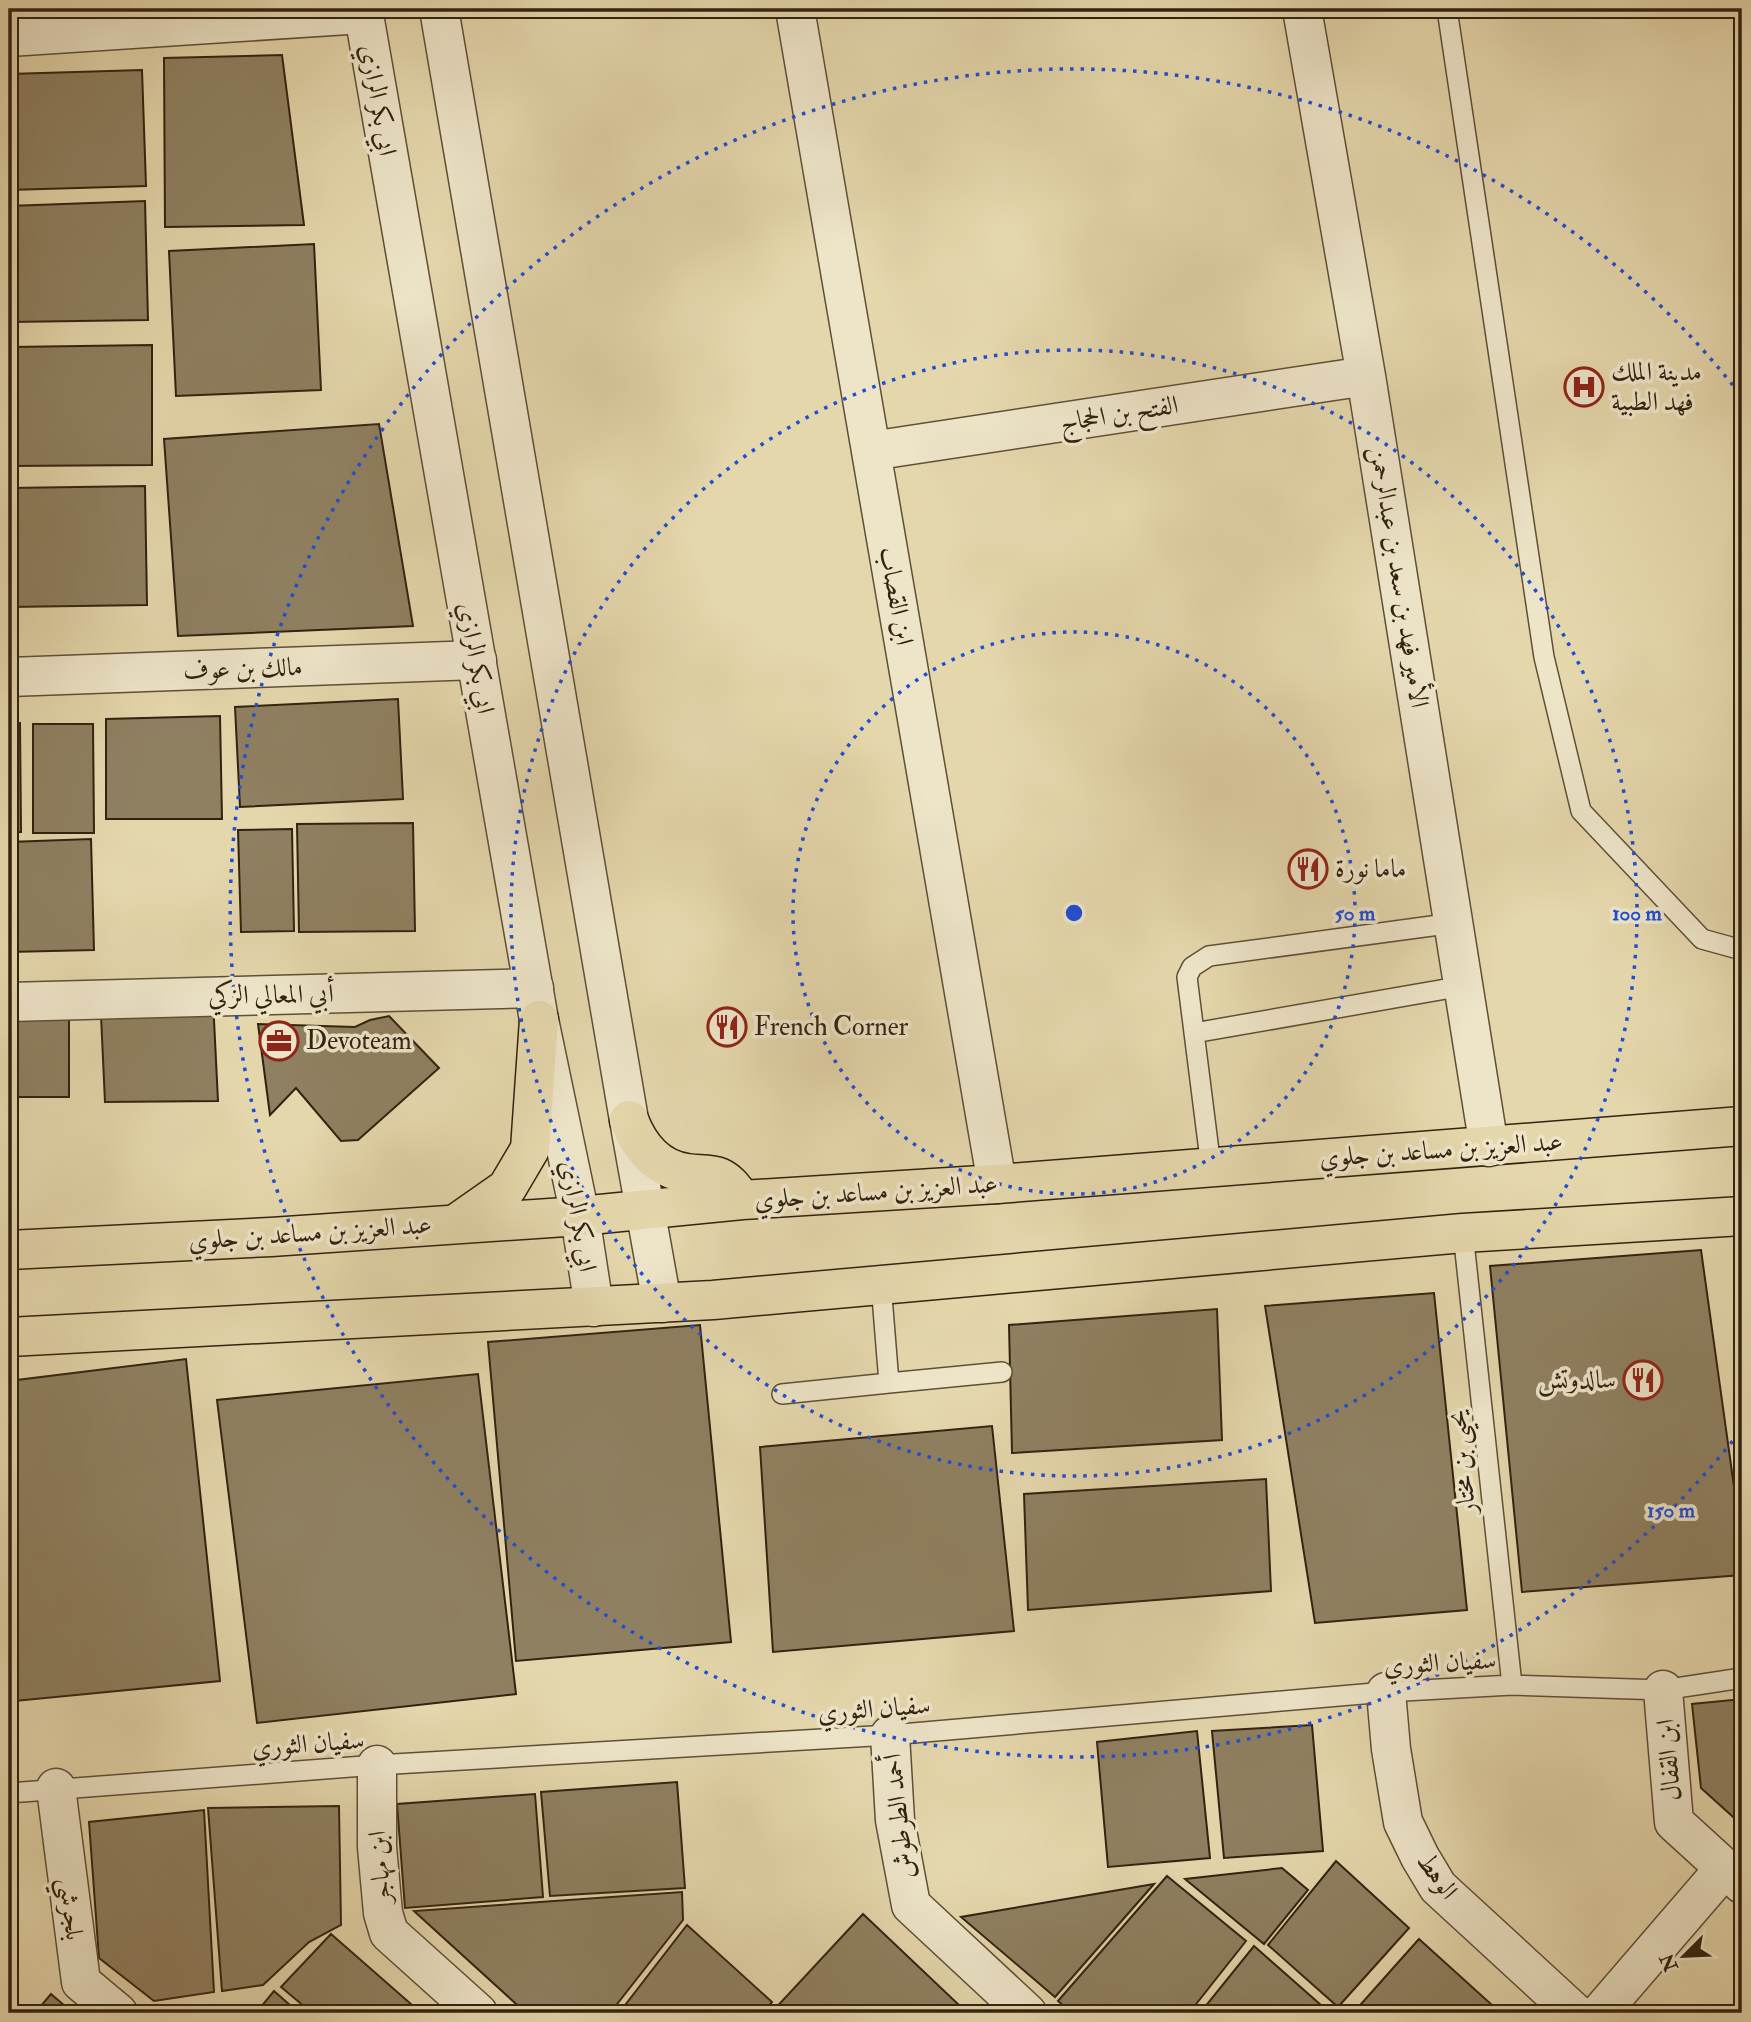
<svg xmlns="http://www.w3.org/2000/svg" width="1751" height="2022" viewBox="0 0 1751 2022" font-family="'IM FELL Double Pica',Amiri,serif">
  <style>
    .building { fill: #8f8061; stroke: #322210; stroke-width: 2 }
    .lines { fill: none; stroke-linecap: round; stroke-linejoin: round }
    .service-casing { stroke: #5f4f37; stroke-width: 22 }
    .minor-casing { stroke: #5f4f37; stroke-width: 41 }
    .tertiary-casing { stroke: #5f4f37; stroke-width: 41 }
    .primary-casing { stroke: #322210; stroke-width: 41 }
    .service { stroke: #eee5c9; stroke-width: 19 }
    .minor { stroke: #eee5c9; stroke-width: 38 }
    .tertiary { stroke: #eee5c9; stroke-width: 38 }
    .primary { stroke: #e5d7ac; stroke-width: 38 }
    .ring { fill: none; stroke: #1d4ed8; stroke-width: 3.5; stroke-dasharray: 3.5 7 }
    .labels { text-anchor: middle; dominant-baseline: central; stroke-width: 7; stroke-linejoin: round; paint-order: stroke }
    .street-label { font-size: 26px; fill: #322210; stroke: #eee5c9 }
    .poi-label { font-size: 26px; fill: #322210; stroke: #eee5c9; text-anchor: start }
    .centre { fill: #1d4ed8; stroke: #eee5c9; stroke-width: 3.5 }
    .ring-label { font-size: 21px; text-anchor: middle; font-weight: bold; fill: #1d4ed8; stroke: #eee5c9; stroke-width: 7; stroke-linejoin: round; paint-order: stroke }
  </style>
  <rect width="100%" height="100%" fill="#e5d7ac"/>
  <filter id="stains"><feTurbulence type="fractalNoise" baseFrequency=".00286" numOctaves="4"/><feColorMatrix values="0 0 0 0 .2 0 0 0 0 .09 0 0 0 0 .02 0 0 0 .5 -.17"/></filter>
  <radialGradient id="worn" r=".72"><stop offset=".6" stop-color="#630" stop-opacity="0"/><stop offset="1" stop-color="#630" stop-opacity=".3"/></radialGradient>
  <path class="building" d="M 282,55 L 304,225 L 165,227 L 164,58 Z
    M 142,70 L 146,186 L 9,190 L 9,74 Z
    M 145,201 L 148,320 L 9,322 L 9,206 Z
    M 314,244 L 321,390 L 176,396 L 169,251 Z
    M 152,345 L 152,465 L 9,466 L 9,347 Z
    M 379,424 L 413,626 L 178,636 L 164,439 Z
    M 145,486 L 147,605 L 9,607 L 9,488 Z
    M 398,699 L 403,799 L 240,807 L 235,707 Z
    M 220,716 L 222,819 L 106,819 L 106,719 Z
    M 20,723 L 21,832 L 9,832 L 9,724 Z
    M 33,724 L 93,724 L 94,833 L 33,833 Z
    M 413,823 L 415,931 L 299,932 L 297,824 Z
    M 292,829 L 294,931 L 241,932 L 238,830 Z
    M 91,839 L 94,950 L 9,952 L 9,842 Z
    M 100,994 L 213,1000 L 218,1101 L 105,1102 Z
    M 9,1008 L 69,1008 L 69,1097 L 9,1097 Z
    M 389,1016 L 439,1068 L 358,1140 L 341,1141 L 296,1088 L 270,1115 L 258,1024 L 355,1027 L 370,1020 Z
    M 1701,1250 L 1742,1544 L 1742,1575 L 1522,1592 L 1490,1266 Z
    M 1434,1293 L 1467,1610 L 1315,1623 L 1265,1306 Z
    M 1217,1309 L 1222,1440 L 1012,1453 L 1009,1325 Z
    M 700,1325 L 731,1642 L 516,1661 L 488,1342 Z
    M 186,1359 L 220,1681 L 15,1701 L 9,1636 L 9,1381 Z
    M 478,1374 L 516,1694 L 257,1723 L 217,1400 Z
    M 992,1426 L 1014,1631 L 773,1652 L 760,1447 Z
    M 1266,1479 L 1271,1591 L 1028,1610 L 1024,1494 Z
    M 1742,1699 L 1742,1825 L 1701,1788 L 1692,1704 Z
    M 1312,1725 L 1323,1851 L 1224,1858 L 1212,1731 Z
    M 1197,1731 L 1210,1858 L 1108,1867 L 1097,1742 Z
    M 677,1782 L 685,1888 L 550,1896 L 541,1792 Z
    M 535,1794 L 543,1897 L 405,1908 L 397,1804 Z
    M 339,1806 L 341,1925 L 309,1942 L 263,1985 L 222,1991 L 208,1808 Z
    M 204,1810 L 214,1992 L 154,2001 L 99,1958 L 89,1822 Z
    M 1336,1861 L 1409,1928 L 1338,2007 L 1268,1945 Z
    M 1282,1868 L 1308,1890 L 1264,1944 L 1185,1879 Z
    M 1167,1876 L 1246,1941 L 1189,2013 L 1072,2013 L 1058,2001 Z
    M 1154,1884 L 1055,1997 L 961,1917 Z
    M 682,1892 L 683,1920 L 610,2013 L 526,2013 L 414,1911 Z
    M 863,1914 L 959,2005 L 952,2013 L 771,2013 Z
    M 687,1925 L 772,2002 L 763,2013 L 619,2013 Z
    M 331,1934 L 411,2004 L 403,2013 L 312,2013 L 281,1987 Z
    M 1419,1939 L 1492,2005 L 1485,2013 L 1353,2013 Z
    M 1254,1946 L 1330,2013 L 1200,2013 Z
    M 274,1991 L 299,2013 L 256,2013 Z
    M 51,1994 L 73,2013 L 35,2013 Z"/>
  <g class="lines">
    <g class="service-casing">
      <path id="service" d="M 1447,9 L 1544,657 L 1581,811 L 1702,939 L 1742,950
        M 1194,1033 L 1463,986
        M 1211,1167 L 1187,977 L 1192,967 L 1209,956 L 1454,923
        M 1463,1233 L 1512,1685
        M 889,1383 L 1002,1372
        M 782,1394 L 889,1383 L 881,1284
        M 9,1793 L 377,1765 L 890,1735 L 1386,1692 L 1512,1685 L 1663,1690 L 1742,1678"/>
    </g>
    <g class="minor-casing">
      <path id="minor" d="M 795,9 L 997,1184
        M 1302,9 L 1366,376 L 1489,1147
        M 9,37 L 363,14
        M 871,451 L 1366,376
        M 9,677 L 477,660
        M 9,1002 L 534,988
        M 1663,1690 L 1674,1822 L 1742,1884
        M 1386,1692 L 1391,1749 L 1403,1822 L 1420,1857 L 1438,1887 L 1575,2013
        M 890,1735 L 895,1820 L 911,1905 L 1027,2013
        M 377,1765 L 377,1847 L 383,1913 L 389,1933 L 478,2013
        M 56,1788 L 81,1982 L 118,2013
        M 1600,2013 L 1724,1869"/>
    </g>
    <g class="tertiary-casing">
      <path id="tertiary" d="M 363,9 L 539,1020 L 580,1216 L 594,1307
        M 439,9 L 629,1120 L 662,1303"/>
    </g>
    <g class="primary-casing">
      <path id="primary" d="M 629,1120 C 639,1146 657,1169 687,1173 C 697,1175 710,1173 719,1177 C 730,1182 735,1191 742,1200
        M 457,1223 L 507,1188 L 530,1149 L 539,1020
        M 9,1250 L 271,1237 L 580,1216 L 742,1200 L 997,1184 L 1742,1126
        M 9,1337 L 713,1300 L 1463,1233 L 1742,1216"/>
    </g>
    <use href="#service" class="service"/>
    <use href="#minor" class="minor"/>
    <use href="#tertiary" class="tertiary"/>
    <use href="#primary" class="primary"/>
  </g>
  <g class="ring">
    <circle cx="1074" cy="913" r="281"/>
    <circle cx="1074" cy="913" r="563"/>
    <path d="M1739 1433A844 844 0 1 1 1739 393"/>
  </g>
  <defs>
    <g id="hospital-ring" transform="scale(2.0125)"><circle r="9.5" fill="#eee5c9" stroke="#8f2418" stroke-width="1.5"/><path d="M-5-5h3v3.5h4V-5h3V5h-3V1.5h-4V5h-3Z" fill="#8f2418"/></g>
    <g id="restaurant-ring" transform="scale(2.0125)"><circle r="9.5" fill="#eee5c9" stroke="#8f2418" stroke-width="1.5"/><path d="M-5-6h1v4h1v-4h1v4h1v-4h1v5L-1.5 .5V6h-2V.5L-5-1ZM5-6V6H3V1.5H1.5Q1.5-4 5-6Z" fill="#8f2418"/></g>
    <g id="office-ring" transform="scale(2.0125)"><circle r="9.5" fill="#eee5c9" stroke="#8f2418" stroke-width="1.5"/><path d="M-6-3h4V-5.5h4V-3h4V5H-6ZM-1-4.5V-3h2v-1.5ZM-6 0V1H6V0Z" fill="#8f2418"/></g>
  </defs>
  <g fill-rule="evenodd">
    <use href="#hospital-ring" x="1584" y="387"/>
    <use href="#restaurant-ring" x="1308" y="869"/>
    <use href="#restaurant-ring" x="727" y="1027"/>
    <use href="#office-ring" x="279" y="1041"/>
    <use href="#restaurant-ring" x="1643" y="1380"/>
  </g>
  <g class="labels">
    <g class="street-label">
      <text transform="translate(378 100) rotate(80)">ابي بكر الرازي</text>
      <text transform="translate(1119 414) rotate(-9)">الفتح بن الحجاج</text>
      <text transform="translate(1399 577) rotate(81)">الأمير فهد بن سعد بن عبدالرحمن</text>
      <text transform="translate(896 596) rotate(80)">ابن القصاب</text>
      <text transform="translate(476 658) rotate(80)">ابي بكر الرازي</text>
      <text transform="translate(243 669) rotate(-2)">مالك بن عوف</text>
      <text transform="translate(271 995) rotate(-1)">أبي المعالي الزكي</text>
      <text transform="translate(1441 1150) rotate(-4)">عبد العزيز بن مساعد بن جلوي</text>
      <text transform="translate(876 1192) rotate(-4)">عبد العزيز بن مساعد بن جلوي</text>
      <text transform="translate(578 1216) rotate(80)">ابي بكر الرازي</text>
      <text transform="translate(310 1233) rotate(-4)">عبد العزيز بن مساعد بن جلوي</text>
      <text transform="translate(1462 1462) rotate(-96)">يحيى بن مختار</text>
      <text transform="translate(1440 1663) rotate(-3)">سفيان الثوري</text>
      <text transform="translate(874 1709) rotate(-4)">سفيان الثوري</text>
      <text transform="translate(308 1744) rotate(-4)">سفيان الثوري</text>
      <text transform="translate(1669 1760) rotate(-95)">ابن القفال</text>
      <text transform="translate(899 1816) rotate(-96)">أحمد الطرطوش</text>
      <text transform="translate(380 1867) rotate(-94)">ابن مهاجر</text>
      <text transform="translate(1437 1876) rotate(54)">الوهط</text>
      <text transform="translate(71 1909) rotate(83)">بلجرشي</text>
    </g>
    <g class="poi-label">
      <text x="1611" y="372">مدينة الملك<tspan x="1611" dy="30">فهد الطبية</tspan></text>
      <text x="1335" y="869">ماما نورة</text>
      <text x="754" y="1027">French Corner</text>
      <text x="306" y="1041">Devoteam</text>
      <text x="1616" y="1380" text-anchor="end">سالدوتش</text>
    </g>
  </g>
  <circle cx="1074" cy="913" r="10" class="centre"/>
  <g class="ring-label">
    <text x="1355" y="920">50 m</text>
    <text x="1637" y="920">100 m</text>
    <text x="1671" y="1517">150 m</text>
  </g>
  <rect width="1751" height="2022" fill="none" stroke="#e5d7ac" stroke-width="35"/>
  <rect x="10" y="10" width="1730" height="2001" fill="none" stroke="#322210" stroke-width="3.5"/>
  <rect x="18" y="18" width="1716" height="1987" fill="none" stroke="#322210" stroke-width="2"/>
  <g transform="translate(1684 1956) rotate(246)" stroke="#eee5c9" stroke-width="5" paint-order="stroke">
  <path d="M0-5L12 26L0 18L-12 26Z" fill="#322210"/>
  <text y="-10" font-size="19" font-weight="bold" text-anchor="middle" fill="#322210">N</text>
  </g>
  <rect width="100%" height="100%" filter="url(#stains)"/>
  <rect width="100%" height="100%" fill="url(#worn)"/>
</svg>
